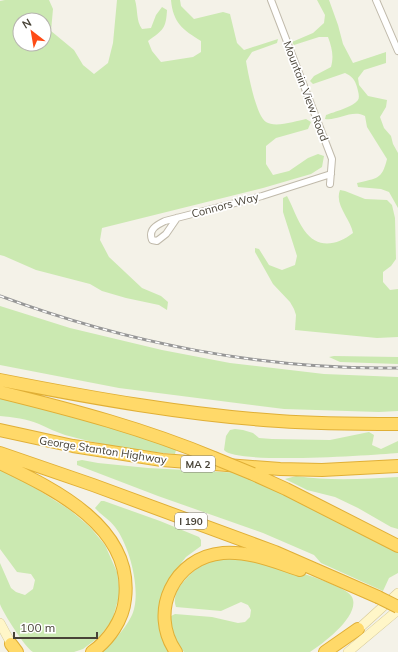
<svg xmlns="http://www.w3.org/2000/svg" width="398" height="652" viewBox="0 0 398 652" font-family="Mulish,sans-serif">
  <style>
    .green { fill: #cbe9b1; fill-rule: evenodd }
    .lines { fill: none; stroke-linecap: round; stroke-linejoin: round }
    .street-casing { stroke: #c0baab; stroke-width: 8 }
    .secondary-casing { stroke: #d5c998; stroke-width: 10 }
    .highway-casing { stroke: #e0af36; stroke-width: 14 }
    .street { stroke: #fff; stroke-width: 6 }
    .secondary { stroke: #fff6c8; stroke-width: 9 }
    .highway { stroke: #ffd969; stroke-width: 12 }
    .rail-casing { stroke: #979797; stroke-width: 3 }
    .rail { stroke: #fff; stroke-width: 1.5; stroke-dasharray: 4.5; stroke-linecap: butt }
    .highway-bridge-casing { stroke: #e0af36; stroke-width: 14; stroke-linecap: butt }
    .highway-bridge { stroke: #ffd969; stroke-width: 12 }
    .labels { text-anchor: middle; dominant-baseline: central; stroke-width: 3.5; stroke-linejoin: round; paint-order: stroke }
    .shield { fill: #fff; stroke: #7f7b73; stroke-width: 1 }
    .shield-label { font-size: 10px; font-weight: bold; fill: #484337 }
    .street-label { font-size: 11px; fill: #484337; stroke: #fff }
  </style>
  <rect width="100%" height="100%" fill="#f4f2e8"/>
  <path class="green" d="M 5,0 L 49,0 L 53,9 L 51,31 L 74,50 L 83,65 L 94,74 L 108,63 L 113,43 L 117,0 L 135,0 C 138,10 136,21 142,29 L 151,28 L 156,15 L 162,7 L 167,10 C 166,29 163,30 148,41 L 152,51 L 161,62 L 193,57 L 201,52 L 201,41 C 183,30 173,23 171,0 L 180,0 L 181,6 L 194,19 L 223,12 L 230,14 L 237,43 L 244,50 L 278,39 L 277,43 L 252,52 L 246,61 C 248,73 256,116 266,122 C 275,128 296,121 306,119 L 311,122 L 308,129 L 276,138 L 266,146 L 266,164 L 273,175 L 289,171 L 308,158 L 318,154 L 324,156 L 322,167 L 311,174 L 263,188 L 102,228 L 100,240 L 109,257 L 125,272 L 142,288 L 161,296 L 168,302 L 167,310 L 159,305 L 126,298 L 102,291 L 90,284 L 36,270 L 4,256 L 0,255 L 0,1 ZM 20,20 L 44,20 L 44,44 L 20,44 Z
    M 317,0 L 329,0 L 338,25 L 343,44 L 353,63 L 386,52 L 386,63 L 364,70 L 358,78 L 359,85 L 368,96 L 387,100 L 386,107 L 380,117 L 384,128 L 391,136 L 393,144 L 398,153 L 398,208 L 389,192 L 381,189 L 358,187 L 357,183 C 377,178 382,180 387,159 L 367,127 L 365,116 C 352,109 338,121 325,119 L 326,115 C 334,112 353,107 358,100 C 360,97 358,91 357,87 C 355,80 352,76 345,73 L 313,84 L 310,81 L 314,76 L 331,67 C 334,56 332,48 328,37 L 319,37 L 294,45 L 292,42 L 313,33 L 324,23 L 325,15 Z
    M 340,190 L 345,191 L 365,199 L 387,200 L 392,205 L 395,218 L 396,259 L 391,266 L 383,272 L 383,282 L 390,290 L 398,289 L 398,337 L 377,338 L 295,330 L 296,315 L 294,309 L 290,302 L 273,284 L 255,252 L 255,248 L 259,249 L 269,265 L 282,270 L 295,265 L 297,256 L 283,212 L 283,198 L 287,196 C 293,207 297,220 304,230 C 317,249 336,246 353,233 C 351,219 334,205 340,190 Z
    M 0,306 L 70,328 L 162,350 L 230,363 L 324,374 L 398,377 L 398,411 L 379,412 L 284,409 L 119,388 L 0,365 Z
    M 334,356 L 398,357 L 398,364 L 340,362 L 329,357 Z
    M 0,398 L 17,400 L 174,447 L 176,450 L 175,454 C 138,451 101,445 65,435 C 56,432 48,428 39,424 C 27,419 13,417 0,416 Z
    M 235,429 L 243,430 L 253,433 L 259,438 L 272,439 L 330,440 L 369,432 L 374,435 L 372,445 L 381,449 L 398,441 L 398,453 C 373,455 236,465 224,450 L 226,436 L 230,430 Z
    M 82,460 L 98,463 L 148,468 L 241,473 L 286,493 L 387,546 L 398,553 L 398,573 L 389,578 L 383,591 L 321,563 L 314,555 L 263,533 L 158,496 L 77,465 L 77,461 Z
    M 0,470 L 32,486 L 70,510 L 90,527 L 105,545 L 117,572 L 120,593 L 112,621 L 99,637 L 83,649 L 74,652 L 33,652 C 26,649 2,611 0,604 C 0,595 0,573 0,563 L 11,588 L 16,592 L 25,595 L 33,589 L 35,580 L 31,574 L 17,572 L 0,549 Z
    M 296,476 C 329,481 364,479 398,477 L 398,529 L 391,527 L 358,508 L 335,497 L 307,490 L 285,479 Z
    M 101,501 L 104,501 L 160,521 L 199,537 L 201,540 L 201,546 L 186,557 L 175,571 L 167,588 L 172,652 L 102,652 C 113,641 124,631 131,617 C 143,595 130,546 115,527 C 110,520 101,515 95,508 Z
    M 244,557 C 262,562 345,582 352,597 C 361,615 324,643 310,652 L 184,652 C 176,643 168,628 171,616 L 175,614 L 212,617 L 238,623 L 245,622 L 250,617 L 251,610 L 248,605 L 241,602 L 221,611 L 176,607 C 173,600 176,592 180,586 C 200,560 213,560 244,557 Z"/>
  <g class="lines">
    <g class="street-casing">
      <path id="street" d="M 271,0 L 332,159 L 330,184
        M 376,0 L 398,51
        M 177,218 L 166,234 L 157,241 L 152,240 C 148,229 157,225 165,221 L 262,196 L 331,174"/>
    </g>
    <g class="secondary-casing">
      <path id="secondary" d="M 0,623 L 14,649
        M 354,633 L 398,593
        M 348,652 L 398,610"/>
    </g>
    <g class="highway-casing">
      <path id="highway" d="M 0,380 C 92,398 186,415 279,421 C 319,424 359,424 398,424
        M 0,392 C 73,410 145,429 214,458
        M 0,430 L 73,446 L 162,460 L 280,469 L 322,470 L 398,466
        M 0,453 L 93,485 L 275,552 L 378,597
        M 0,463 C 54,489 134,527 125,599 C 123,620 109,640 92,652
        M 253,474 L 286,489 L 398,546
        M 11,644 L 17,652
        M 176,652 C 148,612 174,557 223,553 C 250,551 275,562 300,570
        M 325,652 L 358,629"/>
    </g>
    <use href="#street" class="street"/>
    <use href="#secondary" class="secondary"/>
    <use href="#highway" class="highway"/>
    <g class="rail-casing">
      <path id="rail" d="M 0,296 C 126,343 264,370 398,368"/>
    </g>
    <use href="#rail" class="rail"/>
    <g class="highway-bridge-casing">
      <path id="highway-bridge" d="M 214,458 L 253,474
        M 378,597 L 398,607"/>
    </g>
    <use href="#highway-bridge" class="highway-bridge"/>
  </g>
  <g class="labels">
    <g class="shield">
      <rect x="181" y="456" width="34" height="16" rx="3"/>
      <rect x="175" y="513" width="32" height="16" rx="3"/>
    </g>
    <g class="shield-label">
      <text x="198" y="464">MA 2</text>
      <text x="191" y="521">I 190</text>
    </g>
    <g class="street-label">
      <text transform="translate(306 91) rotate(69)">Mountain View Road</text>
      <text transform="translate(225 205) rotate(-15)">Connors Way</text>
      <text transform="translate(103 450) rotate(9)">George Stanton Highway</text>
    </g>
  </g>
  <g transform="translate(32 32) rotate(329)"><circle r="19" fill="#ffffff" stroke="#b6b4af"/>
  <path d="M0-3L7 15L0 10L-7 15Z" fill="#fe4b16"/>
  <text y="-6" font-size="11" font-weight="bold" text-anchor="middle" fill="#484337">N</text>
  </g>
  <path d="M14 632v6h83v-6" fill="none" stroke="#484337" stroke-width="2"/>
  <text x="20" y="632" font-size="12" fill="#484337" stroke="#ffffff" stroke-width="3" paint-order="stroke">100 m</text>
</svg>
